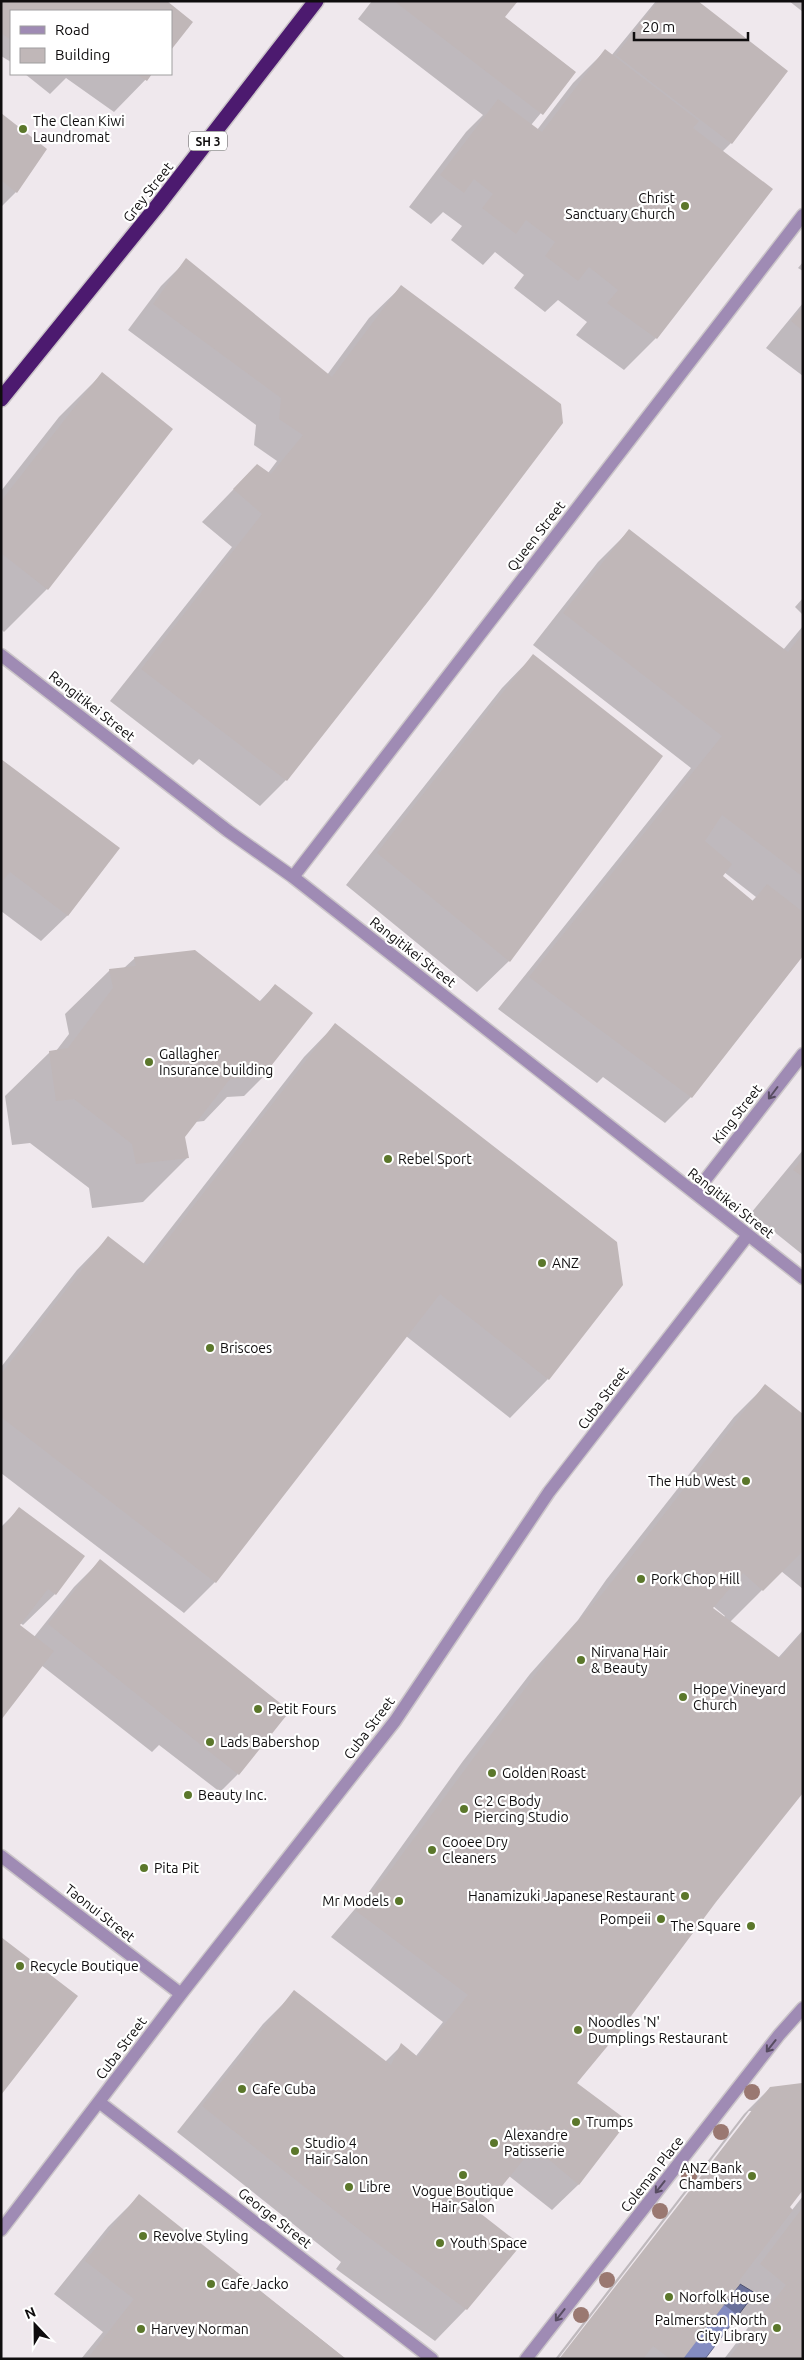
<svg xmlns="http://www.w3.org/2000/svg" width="804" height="2360" viewBox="0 0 804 2360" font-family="Ubuntu,sans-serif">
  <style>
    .water { fill: #848cc1; stroke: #61668b }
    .shadow { fill: #0003; fill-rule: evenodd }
    .building { fill: #c0b7b8 }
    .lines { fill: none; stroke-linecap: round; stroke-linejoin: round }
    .minor-casing { stroke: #cbc5c9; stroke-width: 15 }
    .highway-casing { stroke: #cbc5c9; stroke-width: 18 }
    .minor { stroke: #9f8bb4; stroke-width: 12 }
    .highway { stroke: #4c1a6f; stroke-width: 15 }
    .tree { fill: #9a7871 }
    .oneway { stroke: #574c61 }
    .poi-dot { fill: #5b772b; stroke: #fff; stroke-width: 2 }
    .labels { text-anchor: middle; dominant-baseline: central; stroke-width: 4.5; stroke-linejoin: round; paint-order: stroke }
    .shield { fill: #fff; stroke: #575656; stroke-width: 1 }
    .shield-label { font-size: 12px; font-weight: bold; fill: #0f0d0e }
    .poi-label { font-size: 14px; fill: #0f0d0e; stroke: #fff; text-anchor: start }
    .street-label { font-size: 14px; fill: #0f0d0e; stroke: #fff }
  </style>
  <rect width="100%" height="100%" fill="#efe8ed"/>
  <path class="water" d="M 740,2284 L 755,2293 L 705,2359 L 681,2359 Z"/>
  <path class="shadow" d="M 1,1 L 165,1 L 171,11 L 11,11 L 11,62 L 1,56 Z
    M 372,1 L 516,1 L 504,17 L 575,72 L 531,125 L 537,130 L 573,83 L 605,51 L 611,56 L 656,1 L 696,1 L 731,143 L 722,152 L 656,338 L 624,370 L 576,335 L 587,322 L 558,300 L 545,312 L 514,288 L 524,275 L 495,252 L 483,265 L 451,240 L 462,226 L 443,212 L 431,224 L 409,207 L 466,132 L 483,115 L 358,19 Z
    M 789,1 L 803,1 L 803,12 Z
    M 25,74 L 151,74 L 114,112 L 66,78 L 50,94 Z
    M 1,115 L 46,149 L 16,192 L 1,207 Z
    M 187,260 L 327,375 L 369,318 L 401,287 L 286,780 L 260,806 L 199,759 L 193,765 L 110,701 L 232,547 L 202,522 L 257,465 L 268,473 L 277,461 L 254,445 L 256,425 L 128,330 L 161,286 Z
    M 803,262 L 803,271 L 798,268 Z
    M 803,303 L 803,376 L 766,348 Z
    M 102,374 L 47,589 L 4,632 L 1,629 L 1,491 L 59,417 Z
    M 629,531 L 783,650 L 803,626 L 803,954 L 691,1097 L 665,1123 L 603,1077 L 597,1083 L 498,1009 L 691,768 L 533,645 L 598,562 ZM 724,872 L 756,897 L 751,902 L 721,876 Z
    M 803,598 L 803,615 L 795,607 Z
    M 533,656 L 509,961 L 477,992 L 346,885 L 502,688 Z
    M 1,760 L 118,848 L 67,916 L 41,941 L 1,911 Z
    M 135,958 L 259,1002 L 275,985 L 270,1070 L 244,1096 L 227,1097 L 204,1121 L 195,1122 L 183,1137 L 188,1157 L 143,1202 L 92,1208 L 89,1188 L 30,1143 L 12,1145 L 5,1096 L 50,1052 L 56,1051 L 69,1034 L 65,1014 L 110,970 L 124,968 Z
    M 335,1025 L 548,1379 L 510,1418 L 406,1336 L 215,1582 L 184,1613 L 1,1473 L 1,1367 L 77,1270 L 108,1238 L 143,1264 L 304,1057 Z
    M 803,1150 L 803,1255 L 751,1213 Z
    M 765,1386 L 803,1415 L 803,1589 L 781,1571 L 730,1622 L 778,1658 L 803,1630 L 803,1790 L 714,1901 L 576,2084 L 626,2121 L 578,2185 L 552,2210 L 509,2176 L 479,2213 L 466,2309 L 435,2341 L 336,2269 L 341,2262 L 177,2132 L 263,2024 L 295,1992 L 385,2062 L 402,2045 L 416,2056 L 443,2022 L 331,1937 L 366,1896 L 463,1761 L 530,1674 L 578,1620 L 606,1580 L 734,1417 ZM 713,1606 L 725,1616 L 723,1618 L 711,1609 Z
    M 19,1509 L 55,1594 L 23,1625 L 20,1623 L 18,1626 L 34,1637 L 74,1587 L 100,1561 L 238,1774 L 220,1792 L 159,1745 L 152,1752 L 41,1665 L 1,1718 L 1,1527 Z
    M 801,2084 L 803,2188 L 788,2207 L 792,2210 L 803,2196 L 803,2359 L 724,2359 L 750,2325 L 723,2304 L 681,2359 L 561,2359 L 752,2111 L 749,2111 L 558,2359 L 555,2359 L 744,2114 L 770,2088 Z
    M 139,2196 L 346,2359 L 81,2359 L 103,2332 L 54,2294 L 108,2227 Z"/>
  <path class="building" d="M 1,1 L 167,1 L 193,22 L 171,50 L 171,11 L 11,11 L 11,40 L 1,33 Z
    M 394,1 L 518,1 L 505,17 L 576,72 L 543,115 Z
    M 658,1 L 698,1 L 788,71 L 732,144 L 616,55 Z
    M 605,49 L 699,121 L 693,128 L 773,189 L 657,339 L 607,303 L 618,290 L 589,267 L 578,281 L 545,256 L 555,242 L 526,220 L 516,234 L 482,208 L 493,194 L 474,179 L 464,193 L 440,175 L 498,99 L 542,132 Z
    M 136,74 L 152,74 L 147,81 Z
    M 1,113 L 47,149 L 17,193 L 1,180 Z
    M 186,258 L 332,377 L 401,285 L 561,404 L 563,423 L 430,599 L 287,781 L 141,669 L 262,514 L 233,489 L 257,464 L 271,474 L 303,435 L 279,419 L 281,398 L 153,304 Z
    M 803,307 L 803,331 L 791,321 Z
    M 102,372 L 173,429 L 48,590 L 1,553 L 1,501 Z
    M 629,529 L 788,652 L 803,633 L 803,877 L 722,815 L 705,841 L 732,864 L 723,876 L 753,901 L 767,884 L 803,912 L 803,956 L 692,1098 L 529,977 L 722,736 L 563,613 Z
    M 533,654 L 663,756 L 510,962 L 377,853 Z
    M 1,759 L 120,848 L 68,916 L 10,872 L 1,883 Z
    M 195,950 L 261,1002 L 275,984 L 313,1013 L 271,1066 L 271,1070 L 249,1072 L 250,1077 L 230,1079 L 185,1137 L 189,1158 L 136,1164 L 132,1144 L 74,1099 L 56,1101 L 49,1051 L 68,1048 L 113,988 L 109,969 L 136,966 L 134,957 Z
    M 335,1023 L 617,1242 L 623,1285 L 549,1380 L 440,1294 L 216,1583 L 1,1417 L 1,1374 L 108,1236 L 147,1266 Z
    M 803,1158 L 803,1177 L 793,1170 Z
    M 765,1384 L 803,1414 L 803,1551 L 763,1591 L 743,1573 L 713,1608 L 780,1658 L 803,1632 L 803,1793 L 716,1902 L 620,2031 L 577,2083 L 628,2121 L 579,2185 L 534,2147 L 480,2213 L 521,2245 L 467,2310 L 367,2236 L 202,2106 L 294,1990 L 391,2065 L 401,2043 L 418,2057 L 468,1995 L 356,1911 L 392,1868 L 561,1640 L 603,1593 Z
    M 19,1507 L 85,1556 L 56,1595 L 48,1589 L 20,1625 L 54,1651 L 1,1720 L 1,1530 Z
    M 100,1559 L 290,1711 L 239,1775 L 48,1624 Z
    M 1,1937 L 78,1996 L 1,2095 Z
    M 802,2083 L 803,2190 L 790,2207 L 793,2210 L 738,2282 L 740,2284 L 683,2359 L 670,2359 L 653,2346 L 643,2359 L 559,2359 L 770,2087 Z
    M 139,2194 L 346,2359 L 87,2359 L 134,2299 L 85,2261 Z
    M 803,2207 L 803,2359 L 728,2359 L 786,2285 L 760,2264 Z"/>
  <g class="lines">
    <g class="minor-casing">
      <path id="minor" d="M 1,655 L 228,831 L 293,877 L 803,1278
        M 293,877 L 803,215
        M 695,1193 L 803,1054
        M 1,1856 L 181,1994
        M 99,2102 L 432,2359
        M 1,2230 L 181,1994 L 395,1721 L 549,1492 L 748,1235
        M 526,2359 L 779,2035 L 803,2008"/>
    </g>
    <g class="highway-casing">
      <path id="highway" d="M 1,399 L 158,205 L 316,1"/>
    </g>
    <use href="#minor" class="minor"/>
    <use href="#highway" class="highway"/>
  </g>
  <g class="tree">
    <circle cx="752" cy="2092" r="8"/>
    <circle cx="721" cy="2132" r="8"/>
    <circle cx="689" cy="2176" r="8"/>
    <circle cx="660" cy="2211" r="8"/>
    <circle cx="607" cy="2280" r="8"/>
    <circle cx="581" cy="2315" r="8"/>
  </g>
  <defs><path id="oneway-shaft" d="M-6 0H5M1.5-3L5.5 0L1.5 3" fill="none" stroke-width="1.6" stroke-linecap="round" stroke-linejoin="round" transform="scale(1.25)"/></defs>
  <g class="oneway">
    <use href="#oneway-shaft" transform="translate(773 1093) rotate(127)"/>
    <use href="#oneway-shaft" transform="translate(771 2046) rotate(128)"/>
    <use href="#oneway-shaft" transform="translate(660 2187) rotate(128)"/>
    <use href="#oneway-shaft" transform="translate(560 2315) rotate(128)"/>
  </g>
  <g class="poi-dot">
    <circle cx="23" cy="129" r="5"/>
    <circle cx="685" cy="206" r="5"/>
    <circle cx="149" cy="1062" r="5"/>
    <circle cx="388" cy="1159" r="5"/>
    <circle cx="542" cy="1263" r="5"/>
    <circle cx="210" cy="1348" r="5"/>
    <circle cx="746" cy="1481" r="5"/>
    <circle cx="641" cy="1579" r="5"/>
    <circle cx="581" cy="1660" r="5"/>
    <circle cx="683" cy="1697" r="5"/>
    <circle cx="258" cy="1709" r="5"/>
    <circle cx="210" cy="1742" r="5"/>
    <circle cx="492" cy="1773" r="5"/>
    <circle cx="188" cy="1795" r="5"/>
    <circle cx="464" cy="1809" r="5"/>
    <circle cx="432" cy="1850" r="5"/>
    <circle cx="144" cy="1868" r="5"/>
    <circle cx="685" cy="1896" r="5"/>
    <circle cx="399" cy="1901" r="5"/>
    <circle cx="661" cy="1919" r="5"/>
    <circle cx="751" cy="1926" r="5"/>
    <circle cx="20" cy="1966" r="5"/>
    <circle cx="578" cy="2030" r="5"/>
    <circle cx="242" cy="2089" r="5"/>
    <circle cx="576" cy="2122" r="5"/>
    <circle cx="494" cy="2143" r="5"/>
    <circle cx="295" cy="2151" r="5"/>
    <circle cx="463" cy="2175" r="5"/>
    <circle cx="752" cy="2176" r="5"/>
    <circle cx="349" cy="2187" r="5"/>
    <circle cx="143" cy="2236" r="5"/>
    <circle cx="440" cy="2243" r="5"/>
    <circle cx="211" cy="2284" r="5"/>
    <circle cx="669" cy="2297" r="5"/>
    <circle cx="777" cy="2328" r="5"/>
    <circle cx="141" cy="2329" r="5"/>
  </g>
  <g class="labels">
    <rect class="shield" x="189" y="131.5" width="38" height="19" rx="4"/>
    <g class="shield-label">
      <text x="208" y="141">SH 3</text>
    </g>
    <g class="poi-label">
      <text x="33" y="121">The Clean Kiwi<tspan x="33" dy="16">Laundromat</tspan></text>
      <text x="675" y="198" text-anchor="end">Christ<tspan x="675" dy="16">Sanctuary Church</tspan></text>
      <text x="159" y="1054">Gallagher<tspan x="159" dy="16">Insurance building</tspan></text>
      <text x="398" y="1159">Rebel Sport</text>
      <text x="552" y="1263">ANZ</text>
      <text x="220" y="1348">Briscoes</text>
      <text x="736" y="1481" text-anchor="end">The Hub West</text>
      <text x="651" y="1579">Pork Chop Hill</text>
      <text x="591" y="1652">Nirvana Hair<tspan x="591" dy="16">&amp; Beauty</tspan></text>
      <text x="693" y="1689">Hope Vineyard<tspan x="693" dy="16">Church</tspan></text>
      <text x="268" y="1709">Petit Fours</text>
      <text x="220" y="1742">Lads Babershop</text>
      <text x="502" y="1773">Golden Roast</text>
      <text x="198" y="1795">Beauty Inc.</text>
      <text x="474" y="1801">C 2 C Body<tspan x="474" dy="16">Piercing Studio</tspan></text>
      <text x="442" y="1842">Cooee Dry<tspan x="442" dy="16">Cleaners</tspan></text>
      <text x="154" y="1868">Pita Pit</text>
      <text x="675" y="1896" text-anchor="end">Hanamizuki Japanese Restaurant</text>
      <text x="389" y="1901" text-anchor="end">Mr Models</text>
      <text x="651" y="1919" text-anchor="end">Pompeii</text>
      <text x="741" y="1926" text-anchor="end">The Square</text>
      <text x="30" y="1966">Recycle Boutique</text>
      <text x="588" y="2022">Noodles 'N'<tspan x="588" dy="16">Dumplings Restaurant</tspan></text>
      <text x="252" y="2089">Cafe Cuba</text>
      <text x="586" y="2122">Trumps</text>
      <text x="504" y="2135">Alexandre<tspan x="504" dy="16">Patisserie</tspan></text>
      <text x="305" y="2143">Studio 4<tspan x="305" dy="16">Hair Salon</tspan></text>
      <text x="742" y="2168" text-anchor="end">ANZ Bank<tspan x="742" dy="16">Chambers</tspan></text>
      <text x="359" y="2187">Libre</text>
      <text x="463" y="2191" text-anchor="middle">Vogue Boutique<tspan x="463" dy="16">Hair Salon</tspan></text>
      <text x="153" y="2236">Revolve Styling</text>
      <text x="450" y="2243">Youth Space</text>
      <text x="221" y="2284">Cafe Jacko</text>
      <text x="679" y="2297">Norfolk House</text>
      <text x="767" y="2320" text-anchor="end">Palmerston North<tspan x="767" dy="16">City Library</tspan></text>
      <text x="151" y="2329">Harvey Norman</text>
    </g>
    <g class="street-label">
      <text transform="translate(148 192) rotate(-52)">Grey Street</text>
      <text transform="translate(536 536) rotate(-52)">Queen Street</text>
      <text transform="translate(92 706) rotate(38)">Rangitikei Street</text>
      <text transform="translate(413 952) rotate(38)">Rangitikei Street</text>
      <text transform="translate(737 1114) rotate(-52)">King Street</text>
      <text transform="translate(731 1203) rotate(38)">Rangitikei Street</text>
      <text transform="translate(603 1398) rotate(-53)">Cuba Street</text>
      <text transform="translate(369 1728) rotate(-53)">Cuba Street</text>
      <text transform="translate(100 1913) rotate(38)">Taonui Street</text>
      <text transform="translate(121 2048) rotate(-53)">Cuba Street</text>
      <text transform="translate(652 2174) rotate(-52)">Coleman Place</text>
      <text transform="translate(275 2218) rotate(38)">George Street</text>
    </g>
  </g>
  <rect width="804" height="2360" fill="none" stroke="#0f0d0e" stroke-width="5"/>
  <rect x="10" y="10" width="162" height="65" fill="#ffffff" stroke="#9f9e9f"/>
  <rect x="20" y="26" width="25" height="8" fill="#9f8bb4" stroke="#9f9e9f"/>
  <text x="55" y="35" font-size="15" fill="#0f0d0e">Road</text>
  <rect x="20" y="48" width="25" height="15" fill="#c0b7b8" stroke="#9f9e9f"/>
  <text x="55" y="60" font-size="15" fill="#0f0d0e">Building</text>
  <g transform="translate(35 2325) rotate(338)" stroke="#ffffff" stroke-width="4" paint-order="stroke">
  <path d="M0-4L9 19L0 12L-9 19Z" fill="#0f0d0e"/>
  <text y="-8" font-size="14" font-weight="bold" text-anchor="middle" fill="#0f0d0e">N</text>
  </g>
  <path d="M634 32v8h114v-8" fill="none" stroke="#0f0d0e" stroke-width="2.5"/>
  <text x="642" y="32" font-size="15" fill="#0f0d0e" stroke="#ffffff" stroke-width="4" paint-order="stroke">20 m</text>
</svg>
